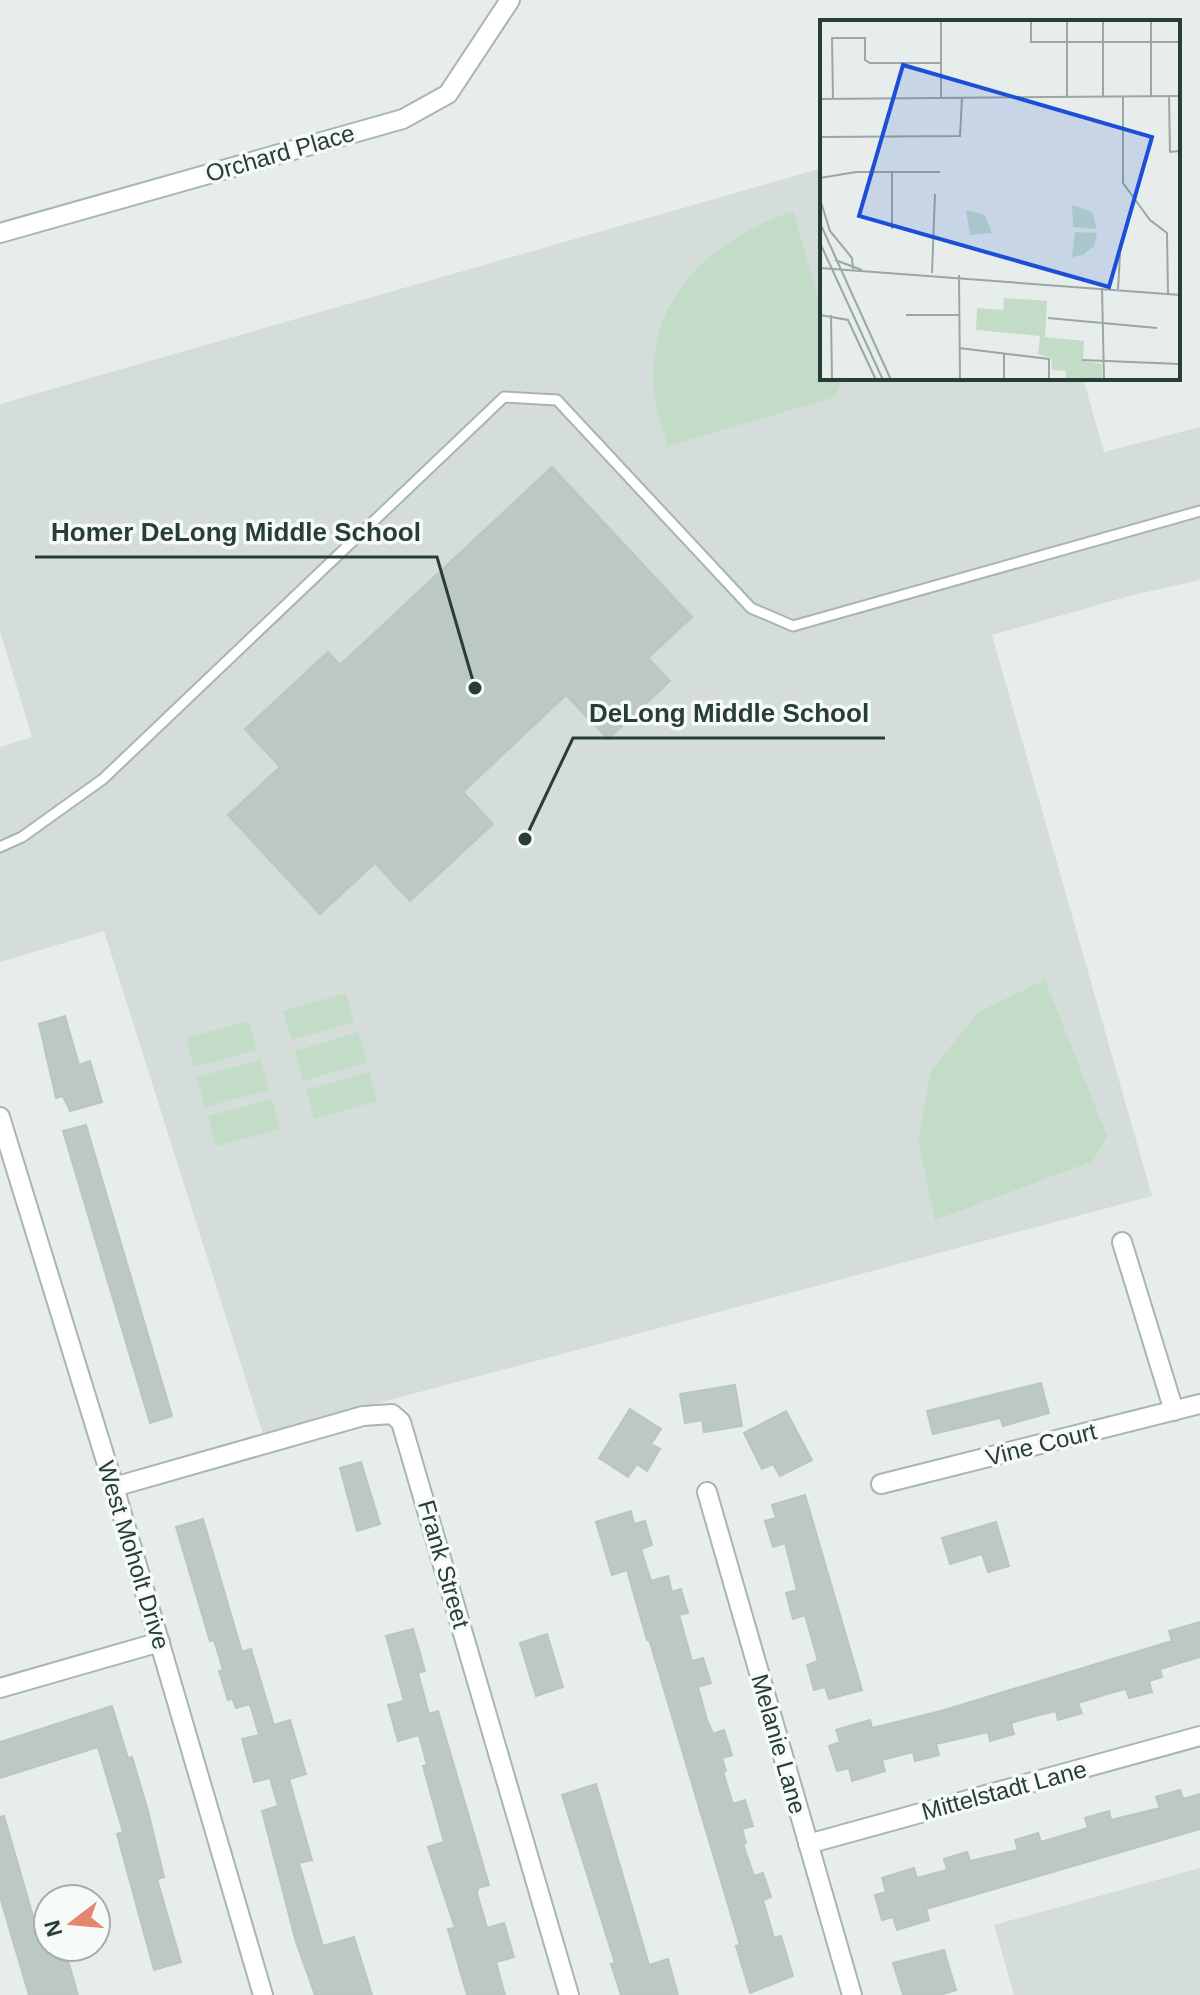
<svg xmlns="http://www.w3.org/2000/svg" width="1200" height="1995" viewBox="0 0 1200 1995" font-family="Arial,sans-serif">
  <style>
    .built { fill: #d4ddd9 }
    .green { fill: #c2dcc8 }
    .building { fill: #bcc8c3; stroke: #b9c6c1; stroke-width: 2 }
    .lines { fill: none; stroke-linecap: round; stroke-linejoin: round }
    .lane-casing { stroke: #a9b5b1; stroke-width: 13 }
    .street-casing { stroke: #a9b5b1; stroke-width: 22 }
    .lane { stroke: #fff; stroke-width: 9 }
    .street { stroke: #fff; stroke-width: 18 }
    .labels { text-anchor: middle; dominant-baseline: central; stroke-width: 7; stroke-linejoin: round; paint-order: stroke }
    .street-label { font-size: 24px; fill: #273e37; stroke: #f6faf8 }
    .inset-road { fill: none; stroke: #9aa7a2; stroke-width: 2 }
    .view { fill: #1d4ed8; fill-opacity: 0.15; stroke: #1d4ed8; stroke-width: 4 }
    .inset-edge { fill: none; stroke: #273e37; stroke-width: 4 }
    .leader { fill: none; stroke: #273e37; stroke-width: 3 }
    .callout-dot { fill: #273e37; stroke: #f6faf8; stroke-width: 3 }
    .callout-label { font-size: 26px; text-anchor: middle; font-weight: bold; fill: #273e37; stroke: #f6faf8; stroke-width: 7; stroke-linejoin: round; paint-order: stroke }
  </style>
  <rect width="100%" height="100%" fill="#e6edea"/>
  <path class="built" d="M 822,168 L 822,378 L 1083,378 L 1104,452 L 1200,427 L 1200,580 L 1133,595 L 992,635 L 1152,1196 L 263,1434 L 104,931 L 0,962 L 0,747 L 32,737 L 0,631 L 0,404 Z
    M 1200,1868 L 1200,1995 L 1014,1995 L 994,1925 Z"/>
  <path class="green" d="M 793,211 L 822,311 L 822,378 L 841,378 L 842,382 L 835,397 L 668,446 C 663,430 657,414 655,398 C 642,301 709,240 793,211 Z
    M 1045,980 L 1107,1136 L 1093,1161 L 935,1220 L 918,1141 L 931,1071 L 978,1012 Z
    M 346,993 L 354,1022 L 292,1040 L 283,1011 Z
    M 249,1021 L 257,1050 L 194,1067 L 186,1038 Z
    M 358,1032 L 367,1062 L 303,1081 L 295,1051 Z
    M 261,1060 L 269,1090 L 205,1107 L 197,1077 Z
    M 369,1072 L 377,1101 L 314,1119 L 306,1090 Z
    M 272,1099 L 280,1129 L 216,1146 L 208,1116 Z"/>
  <path class="building" d="M 552,467 L 692,617 L 648,658 L 670,681 L 608,739 L 566,695 L 463,792 L 493,824 L 410,901 L 375,863 L 320,914 L 228,815 L 280,767 L 245,729 L 328,652 L 340,665 Z
    M 65,1016 L 79,1065 L 90,1061 L 102,1102 L 70,1111 L 63,1096 L 56,1098 L 39,1024 Z
    M 86,1125 L 172,1416 L 150,1423 L 63,1131 Z
    M 1041,1383 L 1049,1413 L 1003,1426 L 1000,1418 L 933,1434 L 927,1411 Z
    M 735,1385 L 742,1426 L 704,1432 L 702,1420 L 685,1423 L 680,1394 Z
    M 630,1409 L 661,1429 L 651,1444 L 660,1449 L 647,1471 L 637,1464 L 628,1477 L 599,1458 Z
    M 786,1411 L 812,1460 L 780,1476 L 773,1464 L 762,1469 L 744,1433 Z
    M 361,1462 L 380,1524 L 357,1531 L 340,1468 Z
    M 805,1495 L 862,1690 L 829,1699 L 825,1687 L 814,1690 L 807,1665 L 818,1661 L 805,1615 L 793,1619 L 786,1593 L 797,1590 L 785,1543 L 773,1547 L 765,1521 L 776,1518 L 772,1505 Z
    M 631,1511 L 634,1524 L 645,1521 L 652,1545 L 641,1549 L 651,1581 L 668,1576 L 672,1592 L 681,1589 L 688,1613 L 679,1615 L 692,1661 L 703,1658 L 711,1683 L 698,1687 L 707,1720 L 713,1734 L 724,1730 L 732,1755 L 722,1758 L 726,1771 L 723,1772 L 733,1804 L 745,1800 L 753,1826 L 742,1829 L 746,1843 L 743,1844 L 754,1876 L 763,1873 L 771,1897 L 763,1900 L 774,1938 L 781,1936 L 793,1976 L 750,1993 L 736,1946 L 740,1945 L 649,1639 L 647,1640 L 627,1570 L 612,1575 L 596,1522 Z
    M 203,1519 L 242,1652 L 251,1649 L 274,1725 L 290,1720 L 306,1774 L 289,1779 L 312,1860 L 299,1863 L 323,1946 L 354,1937 L 372,1995 L 315,1995 L 296,1942 L 262,1811 L 278,1806 L 270,1778 L 254,1782 L 242,1739 L 259,1735 L 250,1704 L 236,1708 L 232,1698 L 228,1700 L 219,1671 L 223,1670 L 214,1640 L 210,1641 L 176,1527 Z
    M 996,1522 L 1009,1566 L 988,1572 L 982,1554 L 950,1564 L 942,1538 Z
    M 1200,1622 L 1200,1657 L 1160,1669 L 1162,1677 L 1149,1681 L 1152,1692 L 1129,1698 L 1126,1689 L 1110,1693 L 1078,1703 L 1082,1713 L 1058,1720 L 1056,1711 L 1039,1715 L 1011,1723 L 1014,1734 L 990,1741 L 988,1732 L 936,1744 L 939,1755 L 915,1761 L 913,1752 L 882,1760 L 885,1771 L 852,1781 L 849,1768 L 837,1771 L 829,1746 L 840,1742 L 836,1730 L 870,1720 L 872,1728 L 941,1711 L 1172,1641 L 1169,1631 Z
    M 413,1629 L 425,1671 L 418,1673 L 429,1714 L 438,1711 L 489,1885 L 478,1888 L 477,1893 L 487,1928 L 504,1923 L 514,1957 L 496,1962 L 505,1995 L 467,1995 L 448,1929 L 455,1928 L 428,1847 L 444,1842 L 423,1766 L 427,1765 L 419,1735 L 398,1741 L 388,1705 L 404,1701 L 386,1636 Z
    M 547,1634 L 563,1687 L 536,1696 L 520,1643 Z
    M 112,1706 L 128,1758 L 132,1757 L 148,1811 L 164,1877 L 157,1879 L 181,1962 L 154,1970 L 117,1834 L 123,1832 L 98,1747 L 0,1778 L 0,1742 Z
    M 596,1784 L 649,1965 L 668,1959 L 678,1995 L 621,1995 L 611,1964 L 615,1963 L 562,1795 Z
    M 1180,1790 L 1183,1799 L 1200,1794 L 1200,1829 L 926,1909 L 929,1920 L 897,1930 L 893,1917 L 882,1920 L 875,1895 L 886,1892 L 882,1878 L 914,1868 L 917,1878 L 947,1870 L 944,1859 L 967,1852 L 970,1861 L 1018,1850 L 1015,1840 L 1038,1833 L 1041,1842 L 1088,1828 L 1085,1818 L 1109,1811 L 1111,1820 L 1160,1808 L 1156,1797 Z
    M 4,1816 L 37,1930 L 48,1927 L 48,1947 L 64,1947 L 78,1995 L 29,1995 L 0,1897 L 0,1817 Z
    M 944,1950 L 956,1990 L 940,1995 L 903,1995 L 893,1963 Z"/>
  <g class="lines">
    <g class="lane-casing">
      <path id="lane" d="M 0,847 L 22,837 L 103,779 L 504,397 L 557,400 L 751,608 L 793,626 L 1200,511"/>
    </g>
    <g class="street-casing">
      <path id="street" d="M 0,233 L 403,119 L 448,94 L 510,0
        M 0,1117 L 114,1487 L 263,1995
        M 1122,1242 L 1174,1411
        M 881,1484 L 1200,1404
        M 114,1487 L 363,1416 L 392,1414 L 401,1422 L 569,1995
        M 707,1492 L 852,1995
        M 0,1688 L 160,1642
        M 808,1844 L 1200,1736"/>
    </g>
    <use href="#lane" class="lane"/>
    <use href="#street" class="street"/>
  </g>
  <g class="labels">
    <g class="street-label">
      <text transform="translate(280 153) rotate(-16)">Orchard Place</text>
      <text transform="translate(1041 1444) rotate(-14)">Vine Court</text>
      <text transform="translate(134 1555) rotate(73)">West Moholt Drive</text>
      <text transform="translate(444 1564) rotate(74)">Frank Street</text>
      <text transform="translate(779 1744) rotate(74)">Melanie Lane</text>
      <text transform="translate(1004 1790) rotate(-15)">Mittelstadt Lane</text>
    </g>
  </g>
  <g transform="translate(820 20)">
    <rect width="360" height="360" fill="#e6edea"/>
    <path d="M 252,185 L 272,192 L 277,209 L 253,207 ZM 146,190 L 165,195 L 172,213 L 150,215 ZM 255,212 L 277,213 L 274,226 L 263,235 L 252,237 ZM 184,278 L 227,281 L 225,317 L 264,321 L 263,341 L 282,344 L 282,360 L 246,360 L 246,351 L 232,350 L 231,338 L 218,334 L 220,316 L 156,310 L 157,288 L 183,290 Z" fill="#c2dcc8"/>
    <path class="inset-road" d="M 121,0 L 121,78M 211,0 L 211,22 L 360,22M 247,0 L 247,76M 283,76 L 283,0M 303,76 L 303,163 L 330,200 L 347,213 L 348,274M 331,76 L 331,0M 349,76 L 350,132 L 360,131M 1,79 L 360,76M 13,79 L 12,18 L 45,18 L 45,40 L 50,43 L 121,43M 0,117 L 140,116 L 142,78M 0,158 L 36,152 L 120,152M 0,179 L 10,211 L 32,238 L 33,249M 0,203 L 71,360M 72,209 L 72,152M 0,223 L 63,360M 15,240 L 42,250M 0,248 L 360,275M 112,253 L 115,174M 139,255 L 140,360M 282,268 L 284,360M 298,269 L 300,234M 0,295 L 28,300 L 56,360M 11,295 L 12,360M 86,295 L 139,295M 228,298 L 337,308M 139,328 L 229,339 L 229,360M 184,333 L 184,360M 262,340 L 360,344"/>
    <path class="view" d="M 83,45 L 332,117 L 289,267 L 39,196 Z"/>
    <rect width="360" height="360" class="inset-edge"/>
  </g>
  <path class="leader" d="M475 688L437 557H35M525 839L573 738H885"/>
  <g class="callout-dot">
    <circle cx="475" cy="688" r="8"/>
    <circle cx="525" cy="839" r="8"/>
  </g>
  <g class="callout-label">
    <text x="236" y="541">Homer DeLong Middle School</text>
    <text x="729" y="722">DeLong Middle School</text>
  </g>
  <g transform="translate(72 1923) rotate(254)"><circle r="38" fill="#f6faf8" stroke="#a3afab" stroke-width="2"/>
  <path d="M0-6L14 30L0 20L-14 30Z" fill="#e3886e"/>
  <text y="-12" font-size="22" font-weight="bold" text-anchor="middle" fill="#273e37">N</text>
  </g>
</svg>
